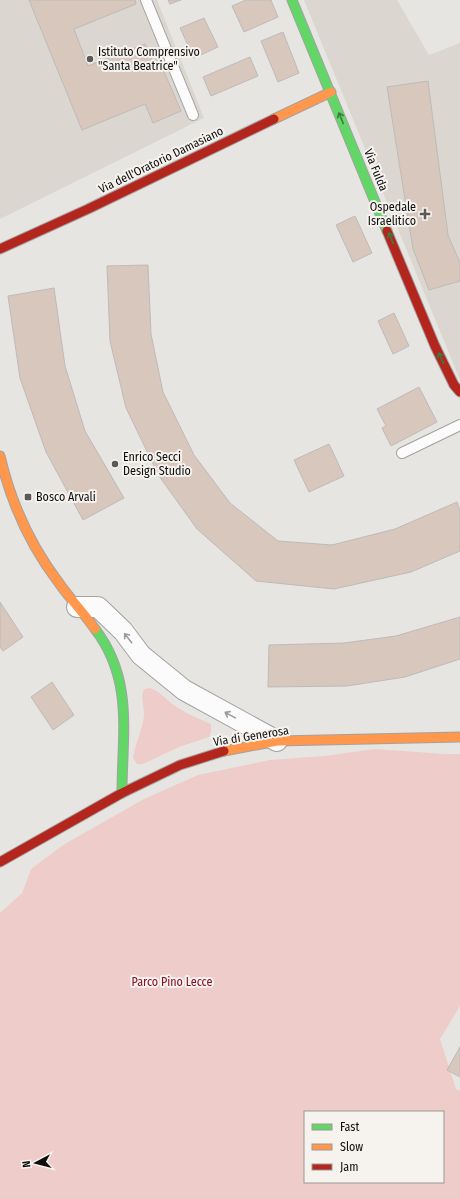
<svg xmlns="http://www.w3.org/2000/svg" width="460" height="1199" viewBox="0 0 460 1199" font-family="'Fira Sans Condensed',sans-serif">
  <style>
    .built { fill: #dbd6cf }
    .green { fill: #eeccc9; fill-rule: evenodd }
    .building { fill: #d8c7bd; stroke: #bdbbb9 }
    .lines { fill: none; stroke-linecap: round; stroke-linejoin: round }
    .lane-casing { stroke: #a4a2a1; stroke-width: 12 }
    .street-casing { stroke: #a4a2a1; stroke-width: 22 }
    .fast-casing { stroke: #a4a2a1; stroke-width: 11 }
    .slow-casing { stroke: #a4a2a1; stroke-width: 11 }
    .jam-casing { stroke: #a4a2a1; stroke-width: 11 }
    .lane { stroke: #fbfbfb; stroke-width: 10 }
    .street { stroke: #fbfbfb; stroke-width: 20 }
    .fast { stroke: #63d668; stroke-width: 9 }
    .slow { stroke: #ff974d; stroke-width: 9 }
    .jam { stroke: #b3261e; stroke-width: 9 }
    .oneway { stroke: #3d7c3f }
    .oneway2 { stroke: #9d9c9c }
    .poi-dot { fill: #5b5958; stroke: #f6f3ef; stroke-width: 1.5 }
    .labels { text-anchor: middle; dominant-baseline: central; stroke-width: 4; stroke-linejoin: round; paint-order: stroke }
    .poi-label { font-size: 12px; fill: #0f0e0d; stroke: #f6f3ef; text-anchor: start }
    .street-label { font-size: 12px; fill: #0f0e0d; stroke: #f6f3ef }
    .park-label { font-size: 12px; fill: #861022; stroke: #f6f3ef }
  </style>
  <rect width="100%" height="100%" fill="#e7e5e2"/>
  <path class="built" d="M 0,0 L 157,0 L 204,118 L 0,219 Z
    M 304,0 L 397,0 L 429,55 L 460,43 L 460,380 Z"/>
  <path class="green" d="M 150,688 C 159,691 164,697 171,703 C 183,712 197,718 211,724 L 211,732 L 209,737 L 179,747 L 143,764 L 137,764 L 133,758 C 135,743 143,730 144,715 C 144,705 140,698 144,689 Z
    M 375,749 L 445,754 L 460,754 L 460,1006 L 440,1039 L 456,1089 L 460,1091 L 460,1199 L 0,1199 L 0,913 L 22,893 L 31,869 L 63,845 L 144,799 L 198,775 L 270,760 L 324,756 ZM 305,1112 L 443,1112 L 443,1182 L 305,1182 Z"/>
  <path class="building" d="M 29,0 L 135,0 L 136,4 L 74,29 L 88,66 L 145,44 L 152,60 L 159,60 L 181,111 L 153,123 L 145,104 L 82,130 Z
    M 168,0 L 181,0 L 170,4 Z
    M 246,0 L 271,0 L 278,17 L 244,32 L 232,6 Z
    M 204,18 L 218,47 L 194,58 L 180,28 Z
    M 283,32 L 299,73 L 278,82 L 261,41 Z
    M 250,57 L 258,76 L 211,96 L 203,77 Z
    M 428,81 L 448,235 L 460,263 L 460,281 L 429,290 L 413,249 L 387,87 Z
    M 355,216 L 372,253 L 353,262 L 336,225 Z
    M 148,265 L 151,334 L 163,392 L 194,455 L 230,503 L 278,541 L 332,545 L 395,529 L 457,502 L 460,511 L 460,551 L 411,572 L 334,589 L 256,581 L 197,529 L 159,476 L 126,408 L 110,341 L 107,266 Z
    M 54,288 L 65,366 L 85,431 L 124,498 L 83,520 L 46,452 L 20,378 L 8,296 Z
    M 394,313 L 409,346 L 393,354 L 378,321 Z
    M 419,387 L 437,422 L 391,446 L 382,428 L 386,426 L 377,409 Z
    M 329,444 L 344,476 L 309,492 L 294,460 Z
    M 0,602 L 23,637 L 3,651 L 0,647 Z
    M 460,617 L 460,659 L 405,677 L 347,686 L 268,687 L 269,645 L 344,643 L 396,636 Z
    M 52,682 L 74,715 L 53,730 L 31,697 Z
    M 460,1047 L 460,1077 L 447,1070 Z"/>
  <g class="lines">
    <g class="lane-casing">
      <path id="lane" d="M 146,0 L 193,115
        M 402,453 L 460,425"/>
    </g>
    <g class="street-casing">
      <path id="street" d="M 77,607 L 98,607 L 123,631 L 141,655 L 184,690 L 277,741"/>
    </g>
    <g class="fast-casing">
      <path id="fast" d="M 292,0 L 387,231
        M 95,629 C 134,680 122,734 122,793"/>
    </g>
    <g class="slow-casing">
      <path id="slow" d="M 274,119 L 331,92
        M 0,456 C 11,503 30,545 59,583 C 70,599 84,613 95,629
        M 224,751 L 277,741 L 460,737"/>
    </g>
    <g class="jam-casing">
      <path id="jam" d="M 387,231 L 435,346 L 454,385 L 460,392
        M 0,249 L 88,209 L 274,119
        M 0,862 L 122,793 L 180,765 L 224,751"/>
    </g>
    <use href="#lane" class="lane"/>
    <use href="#street" class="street"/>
    <use href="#fast" class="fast"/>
    <use href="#slow" class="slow"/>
    <use href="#jam" class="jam"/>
  </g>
  <defs><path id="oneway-shaft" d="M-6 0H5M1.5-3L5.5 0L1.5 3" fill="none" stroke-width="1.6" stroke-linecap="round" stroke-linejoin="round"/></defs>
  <g class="oneway">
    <use href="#oneway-shaft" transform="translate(341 118) rotate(-112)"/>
    <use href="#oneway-shaft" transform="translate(391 238) rotate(-112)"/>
    <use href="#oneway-shaft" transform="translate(441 358) rotate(-115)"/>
  </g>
  <g class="oneway2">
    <use href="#oneway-shaft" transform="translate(128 638) rotate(-128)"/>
    <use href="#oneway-shaft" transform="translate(230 715) rotate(-151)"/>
  </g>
  <g class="poi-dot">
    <circle cx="90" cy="59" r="4"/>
    <path d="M423 208h4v4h4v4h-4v4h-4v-4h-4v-4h4z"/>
    <circle cx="115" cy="464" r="4"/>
    <rect x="24" y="493" width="8" height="8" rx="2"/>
  </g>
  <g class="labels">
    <g class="poi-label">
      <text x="98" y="52">Istituto Comprensivo<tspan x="98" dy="14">"Santa Beatrice"</tspan></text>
      <text x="416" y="207" text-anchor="end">Ospedale<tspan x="416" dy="14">Israelitico</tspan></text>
      <text x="123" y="457">Enrico Secci<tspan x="123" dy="14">Design Studio</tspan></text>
      <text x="36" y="497">Bosco Arvali</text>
    </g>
    <g class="street-label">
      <text transform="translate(161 160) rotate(-26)">Via dell'Oratorio Damasiano</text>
      <text transform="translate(376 170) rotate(68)">Via Fulda</text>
      <text transform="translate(251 736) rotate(-9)">Via di Generosa</text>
    </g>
    <g class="park-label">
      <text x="172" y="982">Parco Pino Lecce</text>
    </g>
  </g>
  <rect x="304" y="1111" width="140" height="72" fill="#f6f3ef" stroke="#9a9795"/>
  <rect x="312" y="1124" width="20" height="6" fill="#63d668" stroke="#9a9795"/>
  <text x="340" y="1131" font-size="12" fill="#0f0e0d">Fast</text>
  <rect x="312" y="1144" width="20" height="6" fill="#ff974d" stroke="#9a9795"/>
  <text x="340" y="1151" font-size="12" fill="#0f0e0d">Slow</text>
  <rect x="312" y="1164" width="20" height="6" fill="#b3261e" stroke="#9a9795"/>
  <text x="340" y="1171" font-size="12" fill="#0f0e0d">Jam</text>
  <g transform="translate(36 1163) rotate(263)" stroke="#f6f3ef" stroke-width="3" paint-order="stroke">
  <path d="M0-3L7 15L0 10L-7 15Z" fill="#0f0e0d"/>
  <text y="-6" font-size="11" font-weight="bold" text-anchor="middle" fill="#0f0e0d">N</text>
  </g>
</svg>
